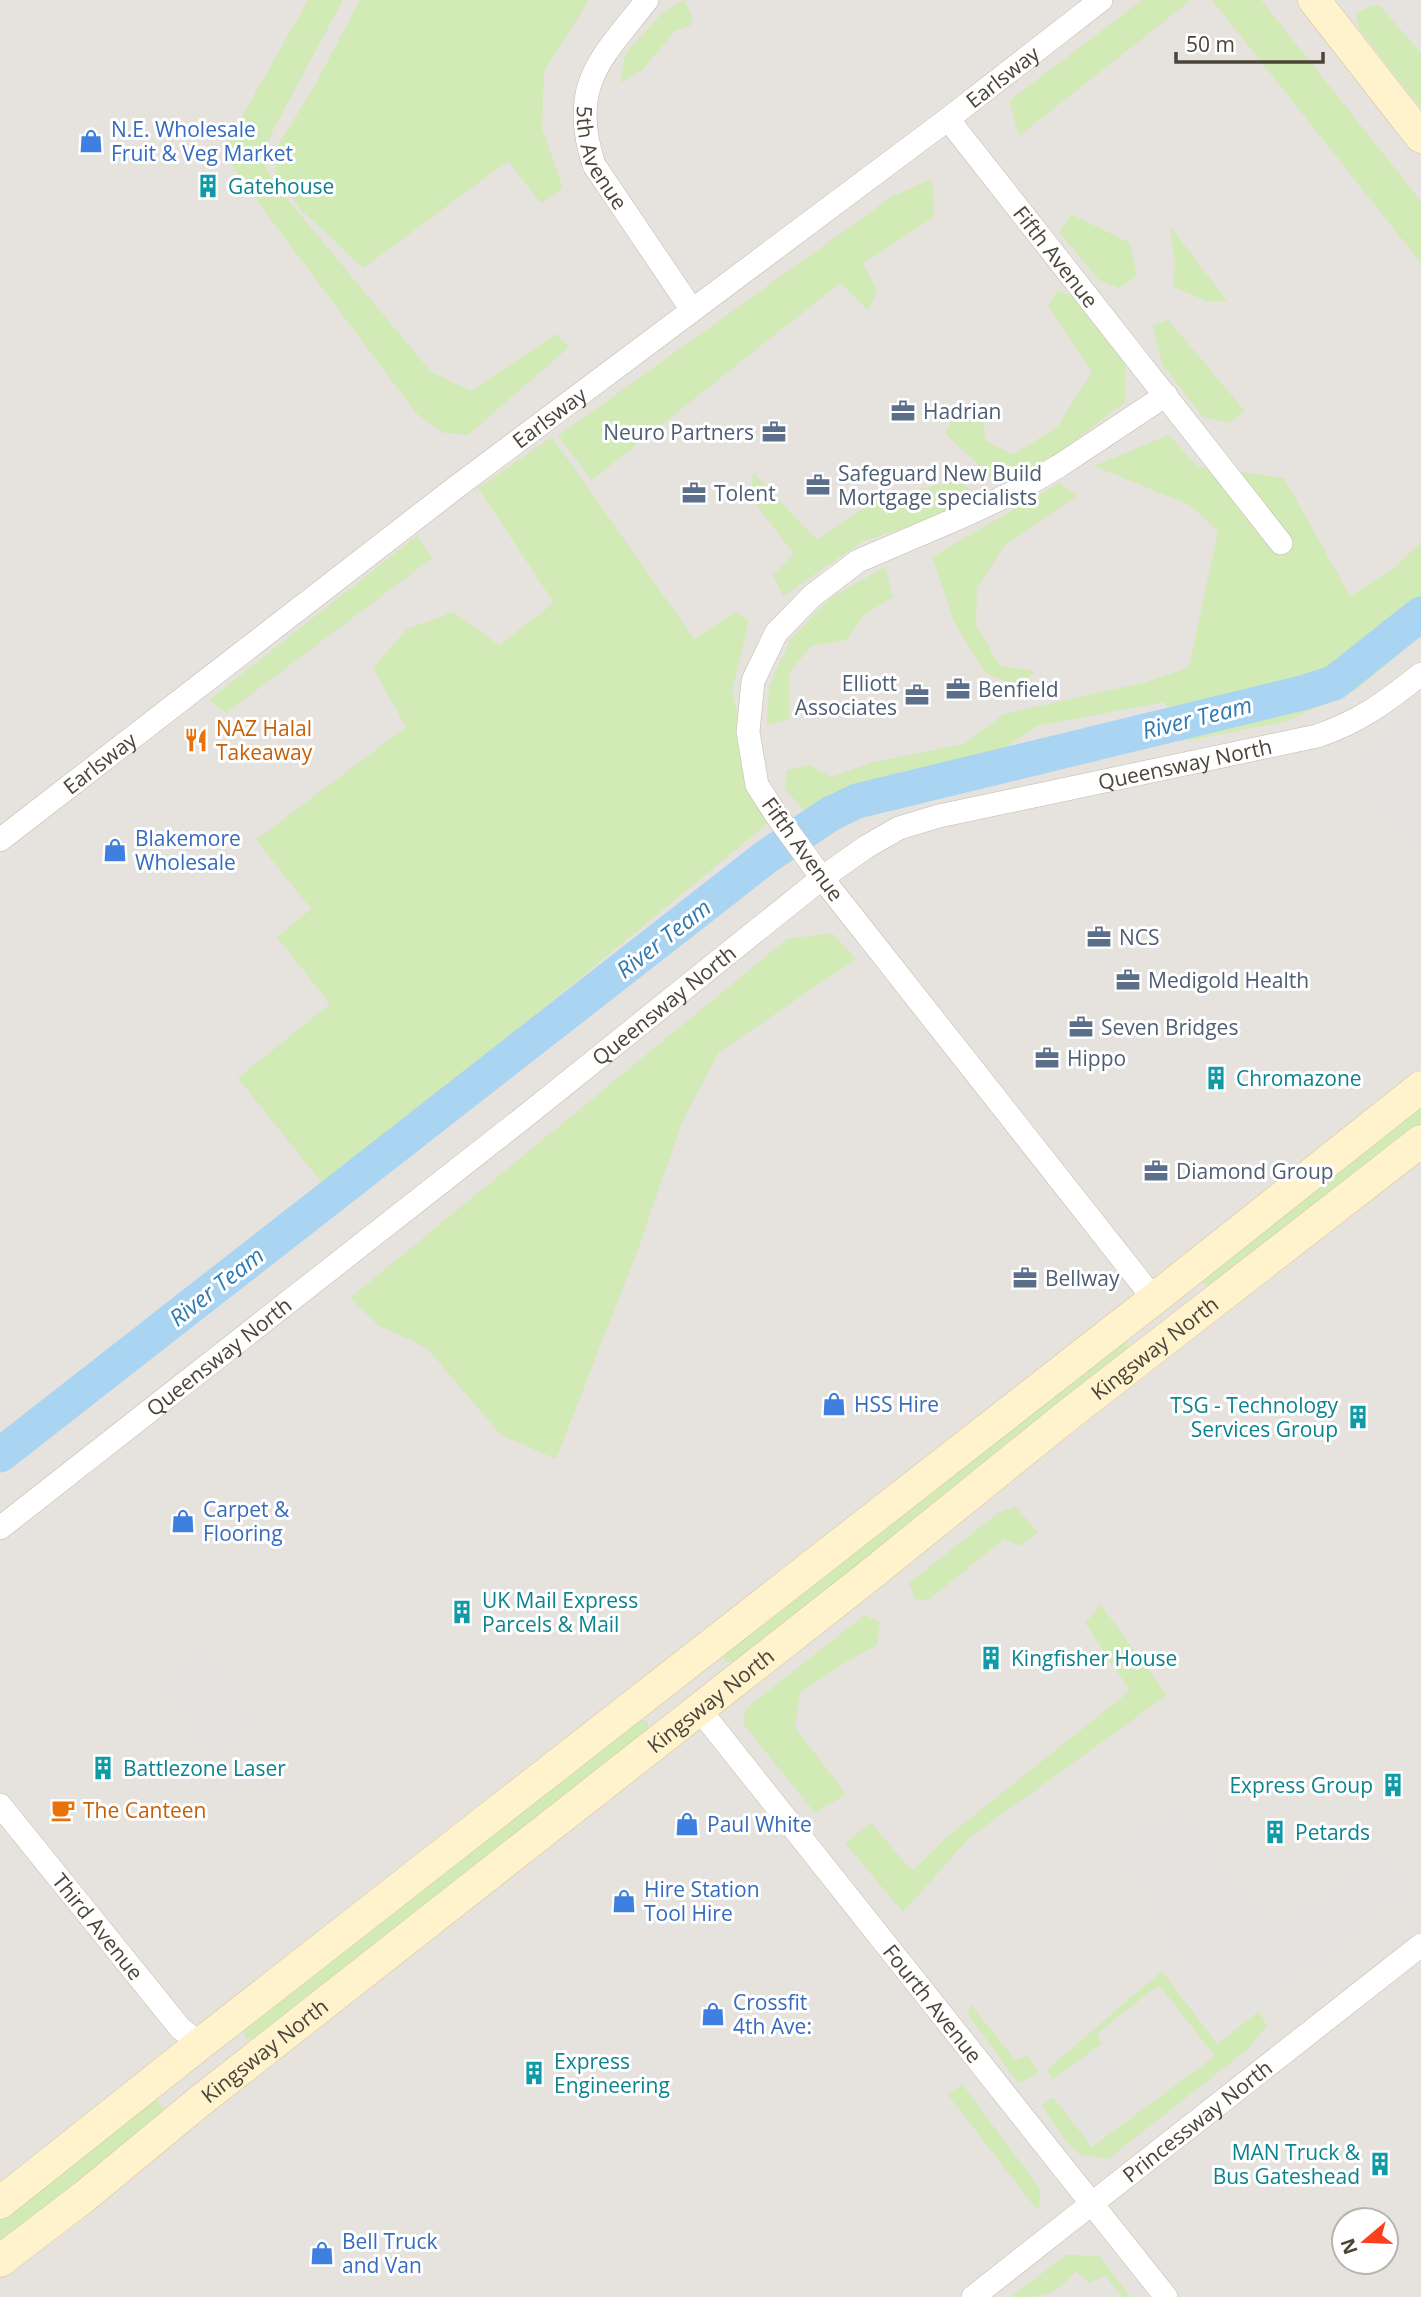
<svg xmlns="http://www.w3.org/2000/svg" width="1421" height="2297" viewBox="0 0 1421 2297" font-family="'Open Sans',sans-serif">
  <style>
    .industrial { fill: #e6e2dd; fill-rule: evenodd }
    .green { fill: #d2eab5 }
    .parking { fill: #e5e3e0 }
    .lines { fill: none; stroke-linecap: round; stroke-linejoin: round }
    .river { stroke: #a9d4f2; stroke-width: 35 }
    .street-casing { stroke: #c2bbae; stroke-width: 24 }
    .secondary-casing { stroke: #d6c79b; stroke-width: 33 }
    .street { stroke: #fff; stroke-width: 23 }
    .secondary { stroke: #fff3cd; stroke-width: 32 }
    .labels { text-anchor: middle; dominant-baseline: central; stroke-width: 6; stroke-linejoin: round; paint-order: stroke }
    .street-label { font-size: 21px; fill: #4b4439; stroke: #fff }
    .shop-label { font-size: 21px; fill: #366cbe; stroke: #fff; text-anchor: start }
    .culture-label { font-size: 21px; fill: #0d838f; stroke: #fff; text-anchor: start }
    .service-label { font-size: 21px; fill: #4e5e75; stroke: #fff; text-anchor: start }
    .food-label { font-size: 21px; fill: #c56008; stroke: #fff; text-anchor: start }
    .water-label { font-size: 23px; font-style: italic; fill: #2e7ab2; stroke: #fff }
  </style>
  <rect width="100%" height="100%" fill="#f6f3ec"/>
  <path class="industrial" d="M 0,0 L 1421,0 L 1421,2297 L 0,2297 ZM 1344,2220 L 1386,2220 L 1386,2262 L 1344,2262 Z"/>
  <path class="green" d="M 308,0 L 343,0 L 273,130 L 262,161 L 278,188 L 431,372 L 471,391 L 556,334 L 569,347 L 468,435 L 444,433 L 417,414 L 242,181 L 223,150 Z
    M 360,0 L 589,0 L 544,72 L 542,128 L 563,188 L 541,203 L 508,161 L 363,268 L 300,209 L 276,175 L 277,146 L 310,94 Z
    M 684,0 L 691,14 L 692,25 L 676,30 L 643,69 L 620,83 L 625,54 L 660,15 Z
    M 1142,0 L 1191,0 L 1019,136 L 1009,101 Z
    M 1212,0 L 1261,0 L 1421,201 L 1421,263 Z
    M 1379,5 L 1421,53 L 1421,108 L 1359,29 L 1356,14 L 1368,7 Z
    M 932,179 L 934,217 L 863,263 L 877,291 L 868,310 L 840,283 L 592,480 L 558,436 L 893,196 Z
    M 1071,214 L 1130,243 L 1137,276 L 1119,288 L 1099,280 L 1059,232 Z
    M 1170,226 L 1227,301 L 1207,301 L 1173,287 L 1175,263 Z
    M 1058,290 L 1076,299 L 1125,365 L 1125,402 L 1054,456 L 1014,477 L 991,477 L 945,433 L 956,411 L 983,410 L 985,440 L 1013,455 L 1057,427 L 1092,372 L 1048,306 Z
    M 1168,320 L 1245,411 L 1229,423 L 1203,417 L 1162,364 L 1153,325 Z
    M 1169,435 L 1197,466 L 1284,478 L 1350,596 L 1390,571 L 1421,543 L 1421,635 L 1357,689 L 1287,721 L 1187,741 L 1164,702 L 1037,726 L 1000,752 L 804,810 L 785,789 L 787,770 L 809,765 L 831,777 L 874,762 L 964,744 L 1004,714 L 1147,682 L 1189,667 L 1218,531 L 1190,505 L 1094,466 Z
    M 552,437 L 694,639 L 735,612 L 749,621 L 732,691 L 749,764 L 769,822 L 326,1188 L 238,1078 L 330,1004 L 277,937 L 311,909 L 256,840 L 406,727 L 373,668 L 407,629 L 453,612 L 499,645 L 554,603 L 478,488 Z
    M 753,472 L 817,540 L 877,499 L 960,480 L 973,493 L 957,511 L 863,541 L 783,596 L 773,575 L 794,554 L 751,498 Z
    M 1059,483 L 1078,495 L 1004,546 L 977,588 L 976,625 L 1000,666 L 1035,671 L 1021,688 L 986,673 L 955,624 L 932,557 Z
    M 417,536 L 432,558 L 226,713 L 209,700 Z
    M 885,567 L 893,597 L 865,614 L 847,640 L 811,646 L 789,673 L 789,719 L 767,725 L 769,687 L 790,640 L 830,598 Z
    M 832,933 L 856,959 L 719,1052 L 682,1122 L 637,1252 L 556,1459 L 501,1435 L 427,1348 L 378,1325 L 350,1298 L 787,939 Z
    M 1421,1100 L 1421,1126 L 1214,1287 L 1203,1283 L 1202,1277 Z
    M 1117,1342 L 1127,1342 L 1128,1353 L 734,1663 L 724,1661 L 724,1651 Z
    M 1016,1507 L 1038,1532 L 1019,1546 L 1004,1539 L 927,1601 L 915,1599 L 909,1583 L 998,1513 Z
    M 1101,1605 L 1167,1695 L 969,1838 L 903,1912 L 845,1843 L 871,1823 L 912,1871 L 948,1836 L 1130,1691 L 1085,1623 Z
    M 865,1615 L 880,1623 L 877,1645 L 846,1662 L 800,1693 L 795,1728 L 846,1794 L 815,1813 L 744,1725 L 745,1709 Z
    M 637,1720 L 648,1721 L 648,1731 L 258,2038 L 245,2039 L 245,2024 Z
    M 1162,1971 L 1217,2044 L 1259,2011 L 1267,2026 L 1249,2048 L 1108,2159 L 1081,2155 L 1066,2142 L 1042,2106 L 1053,2097 L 1092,2147 L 1215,2056 L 1159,1985 L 1097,2033 L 1101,2044 L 1053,2079 L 1047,2070 Z
    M 971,2005 L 1015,2060 L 1027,2056 L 1039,2073 L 1018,2083 L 967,2013 Z
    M 962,2084 L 1041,2190 L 1038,2211 L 948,2095 Z
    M 154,2097 L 166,2112 L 0,2243 L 0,2217 Z
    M 1066,2255 L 1099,2256 L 1131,2297 L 1122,2297 L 1105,2275 L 1090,2283 L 1076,2271 C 1052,2297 1046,2297 1011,2297 Z"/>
  <path class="parking" d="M 1421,710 L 1421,837 L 1408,846 L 1355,779 L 1367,753 Z
    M 203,1648 L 260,1724 L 217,1757 L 159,1684 Z
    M 1175,1808 L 1275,1932 L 1380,1852 L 1408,1889 L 1217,2043 L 1170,1979 L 1185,1956 L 1117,1850 Z
    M 1099,2047 L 1144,2099 L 1090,2144 L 1049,2087 Z"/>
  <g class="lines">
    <path class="river" d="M 0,1455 L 766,857 L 830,814 L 857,801 L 1302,693 L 1334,683 L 1421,614"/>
    <g class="street-casing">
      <g id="street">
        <path id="s1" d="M 647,0 C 601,59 568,85 594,165 L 692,310"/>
        <path id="s2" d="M 948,119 L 1281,543"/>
        <path id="s3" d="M 0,840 L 455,488 L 948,119 L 1101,0"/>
        <path d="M 1154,1299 L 822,878 L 777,816 L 757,785 L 748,732 L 753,681 L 776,633 L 812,596 L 858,561 L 968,514 L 1018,490 L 1059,466 L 1166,395"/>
        <path id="s4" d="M 0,1528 L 523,1118 L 822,878 L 866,847 L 899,828 L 939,816 L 1317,736 C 1359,722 1386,702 1421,674"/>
        <path id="s5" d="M 699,1709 L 1166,2297"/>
        <path id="s6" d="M 0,1805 L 180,2028 L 200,2044"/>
        <path id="s7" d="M 973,2297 L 1421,1945"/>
      </g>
    </g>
    <g class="secondary-casing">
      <g id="secondary">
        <path d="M 1314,0 L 1421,137"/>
        <path d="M 0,2203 L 200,2044 L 1154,1299 L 1421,1087"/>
        <path id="s8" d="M 0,2261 L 85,2196 L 200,2101 L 865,1579 L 1068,1415 L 1421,1141"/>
      </g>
    </g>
    <use href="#street" class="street"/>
    <use href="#secondary" class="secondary"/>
  </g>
  <defs>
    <g id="shop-bare" transform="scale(1.89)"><path d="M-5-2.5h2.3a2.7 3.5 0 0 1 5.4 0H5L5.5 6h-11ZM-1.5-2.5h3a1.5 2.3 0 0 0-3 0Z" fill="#3f7fe0" stroke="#fff" stroke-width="2.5" paint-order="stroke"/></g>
    <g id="building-bare" transform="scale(1.89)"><path d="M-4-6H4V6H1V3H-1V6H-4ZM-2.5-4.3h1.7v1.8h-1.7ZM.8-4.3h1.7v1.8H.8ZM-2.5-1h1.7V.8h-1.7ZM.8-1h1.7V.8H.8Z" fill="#0f9aa8" stroke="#fff" stroke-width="2.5" paint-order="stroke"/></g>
    <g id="office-bare" transform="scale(1.89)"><path d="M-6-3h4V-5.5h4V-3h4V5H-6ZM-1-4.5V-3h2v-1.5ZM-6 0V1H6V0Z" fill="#5c6f8a" stroke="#fff" stroke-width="2.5" paint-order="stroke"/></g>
    <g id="restaurant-bare" transform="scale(1.89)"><path d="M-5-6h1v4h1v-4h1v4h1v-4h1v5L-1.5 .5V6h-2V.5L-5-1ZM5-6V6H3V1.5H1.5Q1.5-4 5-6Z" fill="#e8710a" stroke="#fff" stroke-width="2.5" paint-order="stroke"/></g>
    <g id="cafe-bare" transform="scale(1.89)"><path d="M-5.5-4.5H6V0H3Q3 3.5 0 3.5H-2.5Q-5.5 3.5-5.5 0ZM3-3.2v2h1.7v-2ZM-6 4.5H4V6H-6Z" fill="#e8710a" stroke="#fff" stroke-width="2.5" paint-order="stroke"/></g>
  </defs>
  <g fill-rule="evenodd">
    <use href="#shop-bare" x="91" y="141"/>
    <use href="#building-bare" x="208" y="186"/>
    <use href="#office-bare" x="903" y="411"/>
    <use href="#office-bare" x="774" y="432"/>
    <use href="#office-bare" x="818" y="485"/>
    <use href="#office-bare" x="694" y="493"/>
    <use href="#office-bare" x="958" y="689"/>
    <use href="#office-bare" x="917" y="695"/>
    <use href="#restaurant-bare" x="196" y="740"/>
    <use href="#shop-bare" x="115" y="850"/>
    <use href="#office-bare" x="1099" y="937"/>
    <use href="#office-bare" x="1128" y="980"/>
    <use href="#office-bare" x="1081" y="1027"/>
    <use href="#office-bare" x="1047" y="1058"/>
    <use href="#building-bare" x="1216" y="1078"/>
    <use href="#office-bare" x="1156" y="1171"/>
    <use href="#office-bare" x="1025" y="1278"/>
    <use href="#shop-bare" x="834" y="1404"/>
    <use href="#building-bare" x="1358" y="1417"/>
    <use href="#shop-bare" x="183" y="1521"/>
    <use href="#building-bare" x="462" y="1612"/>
    <use href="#building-bare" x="991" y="1658"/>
    <use href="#building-bare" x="103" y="1768"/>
    <use href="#building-bare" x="1393" y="1785"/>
    <use href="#cafe-bare" x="63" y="1810"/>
    <use href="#shop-bare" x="687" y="1824"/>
    <use href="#building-bare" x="1275" y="1832"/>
    <use href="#shop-bare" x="624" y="1901"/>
    <use href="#shop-bare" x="713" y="2014"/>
    <use href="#building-bare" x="534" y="2073"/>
    <use href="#building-bare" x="1380" y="2164"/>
    <use href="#shop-bare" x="322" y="2253"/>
  </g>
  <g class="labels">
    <g class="street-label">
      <text stroke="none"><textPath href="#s3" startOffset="1260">Earlsway</textPath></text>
      <text stroke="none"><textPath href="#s1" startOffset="180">5th Avenue</textPath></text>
      <text stroke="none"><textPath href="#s2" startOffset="175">Fifth Avenue</textPath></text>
      <text stroke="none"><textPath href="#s3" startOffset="693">Earlsway</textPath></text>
      <text stroke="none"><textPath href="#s3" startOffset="126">Earlsway</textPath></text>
      <text stroke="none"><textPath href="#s4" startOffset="1433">Queensway North</textPath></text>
      <text transform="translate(803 849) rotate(54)">Fifth Avenue</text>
      <text stroke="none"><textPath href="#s4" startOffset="845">Queensway North</textPath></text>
      <text stroke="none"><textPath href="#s8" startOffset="1472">Kingsway North</textPath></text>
      <text stroke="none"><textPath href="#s4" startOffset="278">Queensway North</textPath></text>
      <text stroke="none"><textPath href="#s8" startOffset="905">Kingsway North</textPath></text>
      <text stroke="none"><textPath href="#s6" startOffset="156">Third Avenue</textPath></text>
      <text stroke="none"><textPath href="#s5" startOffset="376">Fourth Avenue</textPath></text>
      <text stroke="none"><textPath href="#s8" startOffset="338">Kingsway North</textPath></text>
      <text stroke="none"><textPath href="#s7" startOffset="285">Princessway North</textPath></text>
    </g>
    <g class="shop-label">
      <text x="111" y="129">N.E. Wholesale<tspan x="111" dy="24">Fruit &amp; Veg Market</tspan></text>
      <text x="135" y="838">Blakemore<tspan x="135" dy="24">Wholesale</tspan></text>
      <text x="854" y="1404">HSS Hire</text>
      <text x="203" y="1509">Carpet &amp;<tspan x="203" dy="24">Flooring</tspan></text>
      <text x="707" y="1824">Paul White</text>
      <text x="644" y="1889">Hire Station<tspan x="644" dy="24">Tool Hire</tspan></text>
      <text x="733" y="2002">Crossfit<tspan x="733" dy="24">4th Ave:</tspan></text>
      <text x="342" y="2241">Bell Truck<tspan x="342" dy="24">and Van</tspan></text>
    </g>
    <g class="culture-label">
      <text x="228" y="186">Gatehouse</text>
      <text x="1236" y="1078">Chromazone</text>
      <text x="1338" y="1405" text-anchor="end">TSG - Technology<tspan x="1338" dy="24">Services Group</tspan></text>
      <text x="482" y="1600">UK Mail Express<tspan x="482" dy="24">Parcels &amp; Mail</tspan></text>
      <text x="1011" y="1658">Kingfisher House</text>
      <text x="123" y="1768">Battlezone Laser</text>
      <text x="1373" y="1785" text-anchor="end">Express Group</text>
      <text x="1295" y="1832">Petards</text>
      <text x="554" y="2061">Express<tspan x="554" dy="24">Engineering</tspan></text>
      <text x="1360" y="2152" text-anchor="end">MAN Truck &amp;<tspan x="1360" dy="24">Bus Gateshead</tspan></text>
    </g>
    <g class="service-label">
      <text x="923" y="411">Hadrian</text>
      <text x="754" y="432" text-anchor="end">Neuro Partners</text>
      <text x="838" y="473">Safeguard New Build<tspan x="838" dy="24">Mortgage specialists</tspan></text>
      <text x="714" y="493">Tolent</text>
      <text x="897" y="683" text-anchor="end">Elliott<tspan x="897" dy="24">Associates</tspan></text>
      <text x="978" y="689">Benfield</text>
      <text x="1119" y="937">NCS</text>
      <text x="1148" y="980">Medigold Health</text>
      <text x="1101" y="1027">Seven Bridges</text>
      <text x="1067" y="1058">Hippo</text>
      <text x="1176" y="1171">Diamond Group</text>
      <text x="1045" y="1278">Bellway</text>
    </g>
    <g class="food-label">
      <text x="216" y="728">NAZ Halal<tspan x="216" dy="24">Takeaway</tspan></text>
      <text x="83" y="1810">The Canteen</text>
    </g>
    <g class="water-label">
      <text transform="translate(1197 717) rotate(-14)">River Team</text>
      <text transform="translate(663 938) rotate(-38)">River Team</text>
      <text transform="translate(216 1286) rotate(-38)">River Team</text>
    </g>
  </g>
  <g transform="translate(1365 2241) rotate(251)"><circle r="33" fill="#ffffff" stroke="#b7b4b0" stroke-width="2"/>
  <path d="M0-5L12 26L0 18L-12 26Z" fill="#fc3f1d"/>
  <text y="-10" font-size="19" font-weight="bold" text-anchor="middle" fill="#4b4439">N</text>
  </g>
  <path d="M1176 52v10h147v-10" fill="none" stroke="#4b4439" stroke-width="3.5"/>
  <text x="1186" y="52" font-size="21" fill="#4b4439" stroke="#ffffff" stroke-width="5" paint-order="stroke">50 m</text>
</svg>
